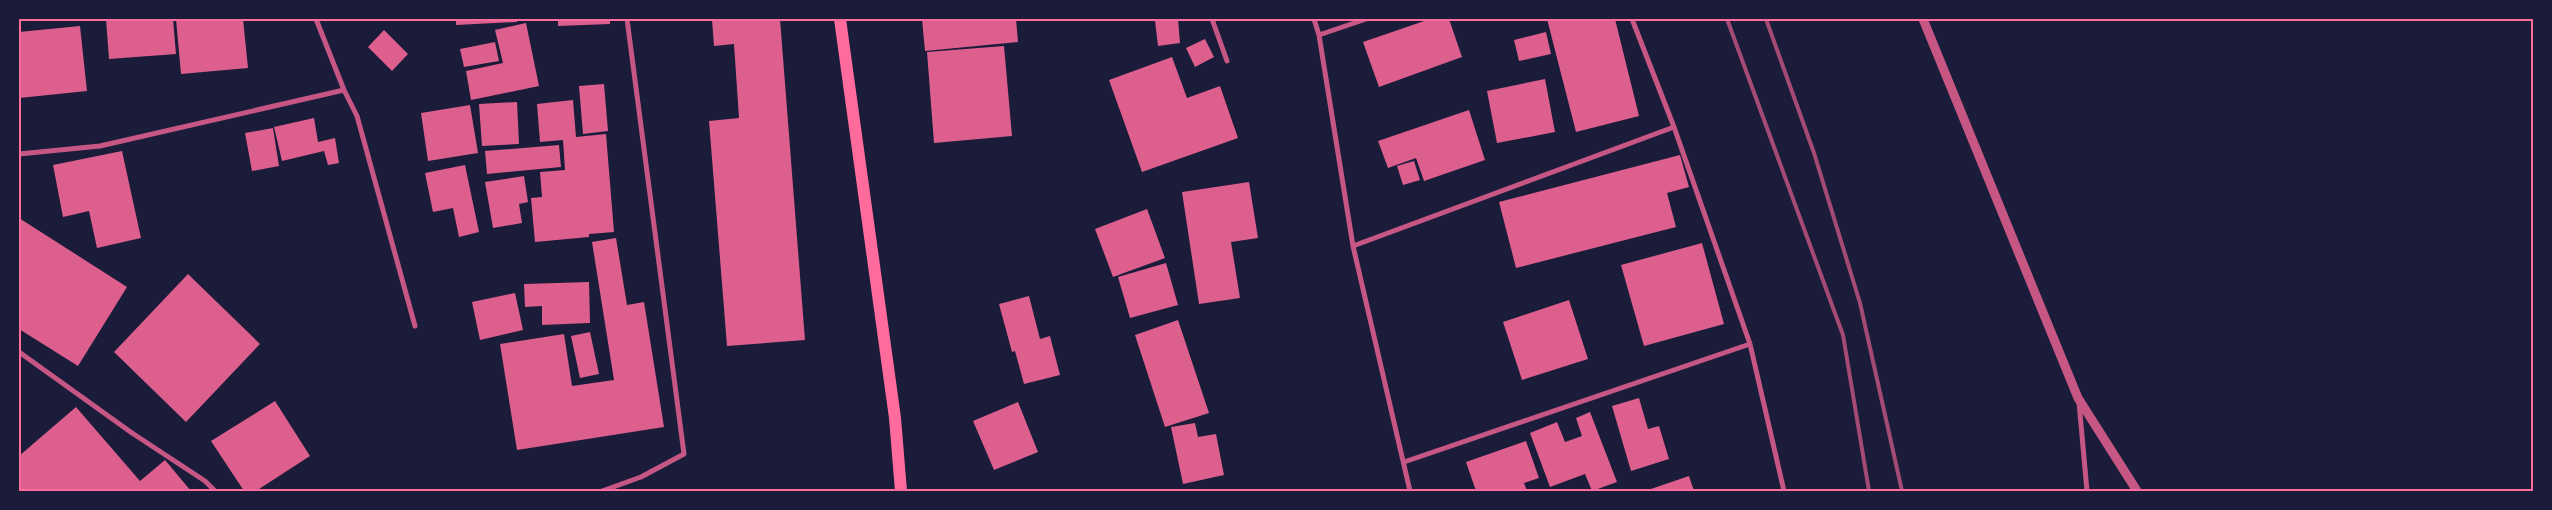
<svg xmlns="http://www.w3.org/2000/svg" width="2552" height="510" viewBox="0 0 2552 510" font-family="'Fira Sans Condensed',sans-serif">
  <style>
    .building { fill: #dd5f8e }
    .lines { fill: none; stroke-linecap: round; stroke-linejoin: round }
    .minor { stroke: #c65784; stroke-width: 5 }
    .tertiary { stroke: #c65784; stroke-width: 9 }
    .primary { stroke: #ff6b9d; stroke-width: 12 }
    .rail { stroke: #a44b75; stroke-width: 4 }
    .neatline { fill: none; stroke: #ff6b9d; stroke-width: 2 }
  </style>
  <rect width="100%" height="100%" fill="#1b1b3a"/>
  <path class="building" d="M 106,19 L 173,19 L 176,54 L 109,59 Z
    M 176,19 L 243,19 L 248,68 L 181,74 Z
    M 456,19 L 517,19 L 517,22 L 456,25 Z
    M 558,19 L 610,19 L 610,24 L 558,26 Z
    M 712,19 L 780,19 L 805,340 L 727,346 L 709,121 L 739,118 L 734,44 L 714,46 Z
    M 922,19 L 1016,19 L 1018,42 L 925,51 Z
    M 1178,19 L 1180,43 L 1158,46 L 1155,21 Z
    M 1430,19 L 1449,19 L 1462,57 L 1379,87 L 1363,42 Z
    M 1547,19 L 1615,19 L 1639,116 L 1576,132 Z
    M 526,23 L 539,86 L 471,100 L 466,71 L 503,63 L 495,30 Z
    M 80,26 L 87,91 L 19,98 L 19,32 Z
    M 384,30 L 408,54 L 392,71 L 368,47 Z
    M 1546,32 L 1551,54 L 1519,61 L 1514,40 Z
    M 1205,39 L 1214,57 L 1195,67 L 1186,48 Z
    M 495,42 L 499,61 L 464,67 L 460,49 Z
    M 1004,46 L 1012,136 L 934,143 L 927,52 Z
    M 1172,57 L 1187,98 L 1220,86 L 1238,138 L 1142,172 L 1109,80 Z
    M 1545,79 L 1555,132 L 1497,143 L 1487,91 Z
    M 604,84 L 608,131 L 583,134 L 579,86 Z
    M 573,100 L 576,137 L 606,134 L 614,232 L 589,234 L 589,237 L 535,242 L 531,198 L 542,197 L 540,172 L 565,170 L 563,140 L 540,142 L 537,104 Z
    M 517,102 L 519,144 L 482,146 L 479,104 Z
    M 470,105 L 478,153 L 428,161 L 421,113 Z
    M 1469,110 L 1485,160 L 1424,181 L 1416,158 L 1388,168 L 1378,141 Z
    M 314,118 L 318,142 L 335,138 L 339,163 L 328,165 L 324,151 L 282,161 L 274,127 Z
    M 273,128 L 279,166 L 252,171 L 245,133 Z
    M 559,145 L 561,167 L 487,174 L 485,151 Z
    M 122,151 L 141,238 L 97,248 L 89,211 L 63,217 L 53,165 Z
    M 1680,155 L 1689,187 L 1667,193 L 1676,227 L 1516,268 L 1499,202 Z
    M 1414,161 L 1420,180 L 1403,185 L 1397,166 Z
    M 465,165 L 479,232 L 459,237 L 453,208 L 433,212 L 425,173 Z
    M 524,176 L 528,202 L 519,204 L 522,223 L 493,228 L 485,182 Z
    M 1249,182 L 1258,238 L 1231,242 L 1240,298 L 1199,304 L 1182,192 Z
    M 1147,209 L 1165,258 L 1113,277 L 1095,229 Z
    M 19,218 L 127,287 L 78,366 L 19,329 Z
    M 616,238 L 627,305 L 644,302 L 664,427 L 517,450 L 500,344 L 564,334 L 572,386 L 614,380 L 592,242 Z
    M 1702,243 L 1724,324 L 1644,346 L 1621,265 Z
    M 1166,263 L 1178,305 L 1130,318 L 1118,277 Z
    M 188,274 L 260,344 L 186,422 L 114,352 Z
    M 589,282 L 590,323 L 542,325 L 542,306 L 525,307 L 524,284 Z
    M 515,293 L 523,330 L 480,340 L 472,302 Z
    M 1029,296 L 1040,339 L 1050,336 L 1060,375 L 1024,384 L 1015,351 L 1012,352 L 999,304 Z
    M 1569,300 L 1588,359 L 1522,380 L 1503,322 Z
    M 1178,320 L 1209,413 L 1165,427 L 1135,335 Z
    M 590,332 L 599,374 L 580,378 L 571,336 Z
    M 1639,398 L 1648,429 L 1659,426 L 1669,459 L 1631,471 L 1612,406 Z
    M 275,401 L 310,456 L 256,491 L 244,491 L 211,441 Z
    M 1018,402 L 1038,452 L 994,470 L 973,421 Z
    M 76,407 L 140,481 L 165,460 L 191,491 L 19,491 L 19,456 Z
    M 1590,412 L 1617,482 L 1592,491 L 1585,474 L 1550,487 L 1530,433 L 1557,422 L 1565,442 L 1582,436 L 1576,418 Z
    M 1195,423 L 1198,437 L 1216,434 L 1224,475 L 1183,484 L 1171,427 Z
    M 1526,441 L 1539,478 L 1524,483 L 1527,491 L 1476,491 L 1466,462 Z
    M 1689,476 L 1694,491 L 1645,491 Z"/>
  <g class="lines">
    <path class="minor" d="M 316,19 L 344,90
      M 1212,19 L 1227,61
      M 1314,19 L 1319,35 L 1353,246 L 1410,491
      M 1632,19 L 1674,127 L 1750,344 L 1784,491
      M 1319,35 L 1366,19
      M 19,154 L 100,146 L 344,90 L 357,116 L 415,326
      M 1353,246 L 1674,127
      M 19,352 L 132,433 L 205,481 L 215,491
      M 2079,402 L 2087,491
      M 1404,462 L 1750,344
      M 602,491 L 641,477 L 684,454 L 627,19"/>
    <path class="tertiary" d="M 1923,19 L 2078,398 L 2137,491"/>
    <path class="primary" d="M 840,19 L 895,418 L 901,491"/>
    <path class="rail" d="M 1727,19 L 1843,335 L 1869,491
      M 1766,19 L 1814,153 L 1860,303 L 1902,491"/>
  </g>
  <rect width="2552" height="510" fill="none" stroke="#1b1b3a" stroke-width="40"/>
  <rect x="20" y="20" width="2512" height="470" class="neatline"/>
</svg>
